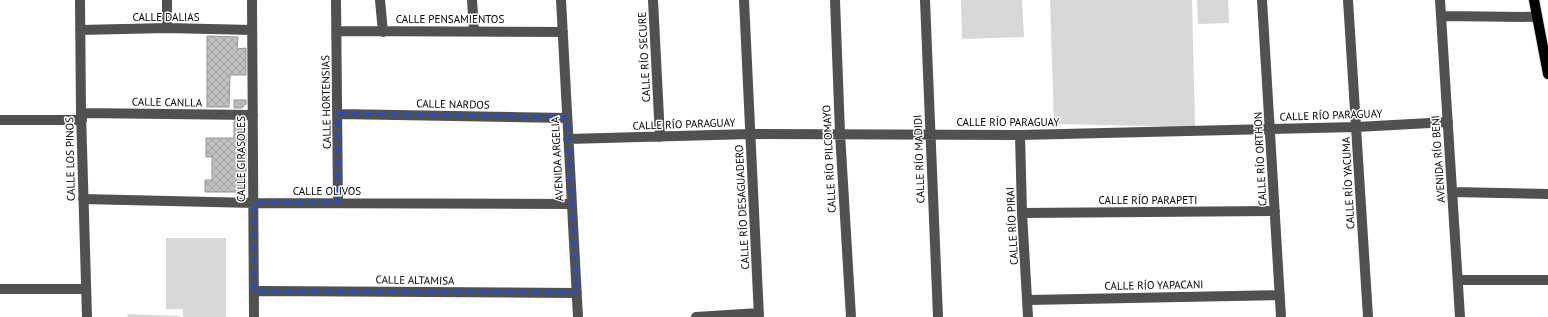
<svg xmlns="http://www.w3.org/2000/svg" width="1548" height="317" viewBox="0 0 1548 317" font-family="'PT Sans',sans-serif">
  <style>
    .pitch { fill: #d8d8d8 }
    .building { fill: url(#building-cross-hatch); stroke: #959595 }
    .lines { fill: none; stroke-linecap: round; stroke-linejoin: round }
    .major-casing { stroke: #dbdbdb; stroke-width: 12 }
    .minor { stroke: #515151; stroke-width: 10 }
    .major { stroke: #000; stroke-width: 10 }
    .marked { fill: none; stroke: #1d4ed8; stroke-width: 3; stroke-dasharray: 8 5; stroke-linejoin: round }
    .labels { text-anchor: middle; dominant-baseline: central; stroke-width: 3; stroke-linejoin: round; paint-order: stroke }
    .street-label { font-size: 11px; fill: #000; stroke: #fff }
  </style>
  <defs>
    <pattern id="building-cross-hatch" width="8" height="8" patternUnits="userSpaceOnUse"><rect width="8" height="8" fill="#c0c0c0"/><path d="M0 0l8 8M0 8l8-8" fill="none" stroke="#a3a3a3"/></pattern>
  </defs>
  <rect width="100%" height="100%" fill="#fff"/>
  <path class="pitch" d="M 961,0 L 1022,0 L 1024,37 L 962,39 Z
    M 1050,0 L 1192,0 L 1195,127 L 1054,124 Z
    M 1197,0 L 1228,0 L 1229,23 L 1198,24 Z
    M 166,238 L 226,238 L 226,317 L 183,317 L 183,309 L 166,309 Z
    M 128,314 L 180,316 L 180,317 L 127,317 Z"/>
  <path class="building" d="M 207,36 L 238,37 L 237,49 L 246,48 L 246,75 L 230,75 L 229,107 L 207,107 Z
    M 234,100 L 246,100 L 246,104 L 242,108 L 234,108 Z
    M 234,121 L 242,121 L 246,127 L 246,190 L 243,192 L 205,192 L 205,180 L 212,180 L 212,157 L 206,157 L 206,138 L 234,138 Z"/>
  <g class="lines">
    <g class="major-casing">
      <path id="major" d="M 1534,0 L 1548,74"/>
    </g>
    <path class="minor" d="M 80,0 L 81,113 L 87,317
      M 252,0 L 254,317
      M 336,0 L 338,203
      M 380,0 L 383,32
      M 472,0 L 474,31
      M 561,0 L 578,317
      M 653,0 L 660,137
      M 744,0 L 759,317
      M 835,0 L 840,133 L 851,317
      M 925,0 L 938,317
      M 1262,0 L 1281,317
      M 1348,0 L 1368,317
      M 1440,0 L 1460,317
      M 1441,16 L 1536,17
      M 167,28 L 167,0
      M 80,30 L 167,28 L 252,30
      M 337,31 L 563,32
      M 81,113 L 253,115
      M 338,114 L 567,118
      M 0,120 L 82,120
      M 1020,135 L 1022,213 L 1028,317
      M 568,139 L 750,134 L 1020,135 L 1357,127 L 1448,122
      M 1452,192 L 1548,194
      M 83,199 L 254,203 L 572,204
      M 1022,213 L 1275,211
      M 1458,280 L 1548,280
      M 0,289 L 86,289
      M 254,292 L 261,291 L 577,293
      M 1028,300 L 1280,295
      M 696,317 L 759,313"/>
    <use href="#major" class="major"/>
  </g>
  <path class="marked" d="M 338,114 L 567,118 L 577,293 L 254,292 L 254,203 L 338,203 Z"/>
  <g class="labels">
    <g class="street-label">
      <text x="166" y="17">CALLE DALIAS</text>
      <text x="450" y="19">CALLE PENSAMIENTOS</text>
      <text transform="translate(644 57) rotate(-93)">CALLE RÍO SECURE</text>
      <text transform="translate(167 102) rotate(1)">CALLE CANLLA</text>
      <text transform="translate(326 102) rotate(-91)">CALLE HORTENSIAS</text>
      <text transform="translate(453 104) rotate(1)">CALLE NARDOS</text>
      <text transform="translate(1331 115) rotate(-2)">CALLE RÍO PARAGUAY</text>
      <text x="1008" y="122">CALLE RÍO PARAGUAY</text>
      <text transform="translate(684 124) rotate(-2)">CALLE RÍO PARAGUAY</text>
      <text transform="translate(70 159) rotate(-91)">CALLE LOS PINOS</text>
      <text transform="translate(241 159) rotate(-90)">CALLE GIRASOLES</text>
      <text transform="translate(557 159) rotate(-93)">AVENIDA ARGELIA</text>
      <text transform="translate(829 159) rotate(-93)">CALLE RÍO PILCOMAYO</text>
      <text transform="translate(919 159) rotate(-92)">CALLE RÍO MADIDI</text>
      <text transform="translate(1260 159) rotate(-93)">CALLE RÍO ORTHON</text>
      <text transform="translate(1438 159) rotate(-94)">AVENIDA RÍO BENI</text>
      <text transform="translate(1348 183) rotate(-93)">CALLE RÍO YACUMA</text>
      <text x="327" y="191">CALLE OLIVOS</text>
      <text x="1148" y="200">CALLE RÍO PARAPETI</text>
      <text transform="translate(742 207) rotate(-93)">CALLE RÍO DESAGUADERO</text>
      <text transform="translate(1012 226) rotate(-93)">CALLE RÍO PIRAI</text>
      <text transform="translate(415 280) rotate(1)">CALLE ALTAMISA</text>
      <text transform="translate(1154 285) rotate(-1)">CALLE RÍO YAPACANI</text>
    </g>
  </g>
</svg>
